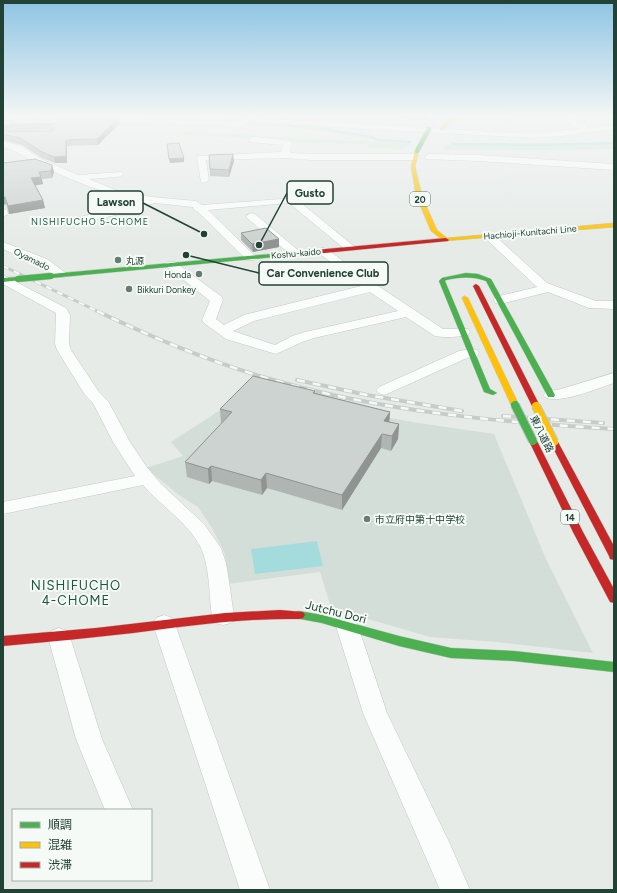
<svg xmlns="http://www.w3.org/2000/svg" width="617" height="893" viewBox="0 0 617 893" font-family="Figtree,'Noto Sans JP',sans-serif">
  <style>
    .built { fill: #d3ded8 }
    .green { fill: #cee6d3 }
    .water { fill: #a4dcdd }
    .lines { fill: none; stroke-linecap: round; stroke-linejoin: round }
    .stream { stroke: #a4dcdd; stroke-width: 2.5 }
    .street-casing { stroke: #c3c8c5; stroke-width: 1 }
    .fast-casing { stroke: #c1c9c5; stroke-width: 1 }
    .slow-casing { stroke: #c1c9c5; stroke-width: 1 }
    .jam-casing { stroke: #c1c9c5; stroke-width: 1 }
    .street { fill: #fbfcfc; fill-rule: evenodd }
    .fast { fill: #4caf50; fill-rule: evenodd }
    .slow { fill: #ffc107; fill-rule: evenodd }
    .jam { fill: #c62828; fill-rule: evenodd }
    .rail-far1-casing { stroke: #c7ccca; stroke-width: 3 }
    .rail-casing { stroke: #c7ccca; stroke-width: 4 }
    .rail-far1 { stroke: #f5faf7; stroke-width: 2; stroke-dasharray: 6; stroke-linecap: butt }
    .rail { stroke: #f5faf7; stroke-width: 2.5; stroke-dasharray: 8; stroke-linecap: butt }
    .fast-bridge-far2-casing { stroke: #bdc7c3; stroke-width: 5.5; stroke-linecap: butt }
    .fast-bridge-far1-casing { stroke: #bdc7c3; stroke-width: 7; stroke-linecap: butt }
    .fast-bridge-casing { stroke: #bdc7c3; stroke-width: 10; stroke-linecap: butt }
    .slow-bridge-casing { stroke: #bdc7c3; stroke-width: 10; stroke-linecap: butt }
    .fast-bridge-far2 { stroke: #4caf50; stroke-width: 4.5 }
    .fast-bridge-far1 { stroke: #4caf50; stroke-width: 6 }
    .fast-bridge { stroke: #4caf50; stroke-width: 8 }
    .slow-bridge { stroke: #ffc107; stroke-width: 8 }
    .wall { fill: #afb5b3 }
    .shaded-wall { fill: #8f9492 }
    .building { fill: #ccd3d0; stroke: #8f9492 }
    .poi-dot { fill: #667d74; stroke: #f5faf7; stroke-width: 1.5 }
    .labels { text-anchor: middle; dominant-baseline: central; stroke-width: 4; stroke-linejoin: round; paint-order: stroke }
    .shield { fill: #f5faf7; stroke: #61796f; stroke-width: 1 }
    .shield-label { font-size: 9px; font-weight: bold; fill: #214235 }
    .far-neighbourhood-label { font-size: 9px; letter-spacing: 1px; fill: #1b5641; stroke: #f5faf7 }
    .far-street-label { font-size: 9px; fill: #214235; stroke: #f5faf7 }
    .far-poi-label { font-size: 9px; fill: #214235; stroke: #f5faf7; text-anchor: start }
    .street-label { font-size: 10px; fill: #214235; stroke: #f5faf7 }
    .poi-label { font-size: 10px; fill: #214235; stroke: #f5faf7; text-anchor: start }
    .near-street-label { font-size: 12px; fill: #214235; stroke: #f5faf7 }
    .near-neighbourhood-label { font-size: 13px; letter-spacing: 1px; fill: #1b5641; stroke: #f5faf7 }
    .leader { fill: none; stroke: #214235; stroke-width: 1.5 }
    .callout-dot { fill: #214235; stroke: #f5faf7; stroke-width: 1.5 }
    .callout { fill: #f5faf7; stroke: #214235; stroke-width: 1.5 }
    .callout-label { font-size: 11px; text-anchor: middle; font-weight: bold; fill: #214235 }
  </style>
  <rect width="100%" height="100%" fill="#e6ebe8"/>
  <path class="built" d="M 251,386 L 353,411 L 412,422 L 494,434 L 546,559 L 593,653 L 496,642 L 430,637 L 351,614 L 332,611 L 320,572 L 227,584 L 225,554 L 212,528 L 198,507 L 179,495 L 146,468 L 183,456 L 171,442 L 228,405 L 225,403 Z"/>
  <path class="green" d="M 185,131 L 335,140 L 409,143 L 409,145 L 404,149 L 370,148 L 366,144 L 311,143 L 244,138 L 181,135 Z
    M 614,142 L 614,149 L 583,150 L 443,150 L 445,145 C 501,139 558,147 614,142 Z"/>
  <path class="water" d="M 317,541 L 323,566 L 255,574 L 251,549 Z"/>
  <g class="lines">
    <path class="stream" d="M 6,117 L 34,120
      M 151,120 L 229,121 L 315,128 L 371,137 L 378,140 L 410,142
      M 452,144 L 540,145 L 614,143"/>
    <g class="street-casing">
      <path id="street" d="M 3,117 L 41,121 L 103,117 L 239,122 L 242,117 L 531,134 L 578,129 L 560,117 L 569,117 L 588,128 L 614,125 L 614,129 L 561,136 L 531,138 L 366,129 L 248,121 L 245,126 L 242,126 L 94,121 L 41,125 L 3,121 Z
        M 253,137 L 291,141 L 292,143 L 290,153 L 312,154 L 415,154 L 419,157 L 415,160 L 312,160 L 285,158 L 206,160 L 209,180 L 204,183 L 201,182 L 197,158 L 198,156 L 281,152 L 283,145 L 250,142 L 249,140 L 250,138 Z
        M 3,141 L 21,146 L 41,159 L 78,175 L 121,172 L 123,174 L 121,176 L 118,177 L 89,179 L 118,191 L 152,197 L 196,201 L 202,205 L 295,198 L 356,248 L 354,250 L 346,250 L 289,203 L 208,210 L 255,256 L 257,258 L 255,260 L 247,260 L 197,211 L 194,210 L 193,207 L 154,203 L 116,215 L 80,223 L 76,222 L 75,220 L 76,218 L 110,210 L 140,201 C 106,194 73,181 41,166 C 27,159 19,151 3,147 Z
        M 429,154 L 478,155 L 614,164 L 614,170 L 478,161 L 426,159 L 425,157 L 426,155 Z
        M 3,209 L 7,210 L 8,214 L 3,217 Z
        M 251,213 L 255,214 L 299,251 L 301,253 L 299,255 L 291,255 L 247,218 L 246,216 Z
        M 489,233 L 493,234 L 547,283 L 596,301 L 614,301 L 614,309 L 589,308 L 548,292 L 500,304 L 495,303 L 494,300 L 495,297 L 537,287 L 485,238 L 483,236 Z
        M 3,242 L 47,259 L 67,274 L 65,277 L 57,277 L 39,265 L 3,249 Z
        M 323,248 L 327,249 L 360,274 L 443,329 L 468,329 L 470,332 L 468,335 C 458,337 445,338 435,336 L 406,317 L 314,338 L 302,342 L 276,354 L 226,339 L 204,323 L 202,320 L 210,301 L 165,265 L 167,262 L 175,262 L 222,297 L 223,300 L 216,319 L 224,325 L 244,315 L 361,286 L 319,253 L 317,251 L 319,249 ZM 370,292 L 398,311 L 305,332 L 292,336 L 275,345 L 233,331 L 254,321 Z
        M 5,276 L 66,308 L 70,315 L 69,344 L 71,350 L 99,392 L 108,401 L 130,442 L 146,466 L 161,484 L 204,524 L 221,548 L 226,563 L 229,581 L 234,617 L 231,623 L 223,625 L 215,623 L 212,617 C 209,596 210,573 203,553 C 194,527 161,506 143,485 L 3,514 L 3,502 L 135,476 L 113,442 L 93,403 L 85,395 L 57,350 L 55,344 L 56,313 L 3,284 L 3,277 Z
        M 472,349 L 477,350 L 479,353 L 477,356 L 467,358 L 389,393 L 384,395 L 379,393 L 376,390 L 379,387 L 459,351 Z
        M 614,373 L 614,383 C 595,389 564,403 546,398 L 543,395 L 546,392 L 561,389 Z
        M 164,615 L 172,618 L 175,624 L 270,890 L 240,890 L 153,624 L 156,618 Z
        M 347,617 L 355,620 L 358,626 L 387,713 L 450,844 L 470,890 L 440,890 L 363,713 L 336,626 L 339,620 Z
        M 59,628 L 67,631 L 70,637 L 102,739 L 133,810 L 105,810 L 76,739 L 48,637 L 51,631 Z"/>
    </g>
    <g class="fast-casing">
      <path id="fast" d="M 304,251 L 307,253 L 306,254 L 51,278 L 48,276 L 51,274 Z
        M 466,273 L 478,274 L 491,279 L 555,395 L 554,397 L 548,397 L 547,395 L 486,281 C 473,276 460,277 446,280 L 445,281 L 490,389 L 497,393 L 493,395 L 484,392 L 439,281 L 442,278 Z
        M 18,277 L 21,279 L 20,280 L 3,282 L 3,278 Z
        M 299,611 L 322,615 L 399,636 L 451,648 L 514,651 L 614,662 L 614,672 L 514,661 L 451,658 L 399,646 L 322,623 L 295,618 L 293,615 L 295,612 Z"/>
    </g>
    <g class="slow-casing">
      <path id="slow" d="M 451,117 L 455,117 L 444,130 L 440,130 L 440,128 Z
        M 417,150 L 419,151 L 415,166 L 422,196 L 437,230 L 447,238 L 614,223 L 614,227 L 444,241 L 431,231 L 416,196 L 411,166 L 415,151 Z
        M 465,296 L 468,298 L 519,405 L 518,407 L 512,407 L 511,405 L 462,298 Z"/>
    </g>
    <g class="jam-casing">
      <path id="jam" d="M 446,238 L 449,240 L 448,241 L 304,255 L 301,253 L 304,251 Z
        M 476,284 L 479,286 L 540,406 L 539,408 L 533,408 L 532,406 L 473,286 Z
        M 533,438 L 537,441 L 583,532 L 614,589 L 614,603 L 610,602 L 573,532 L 529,441 Z
        M 554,439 L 558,442 L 614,546 L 614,560 L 610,559 L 609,556 L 550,442 Z
        M 280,610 L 303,612 L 305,615 L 303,618 L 299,619 C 243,618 188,626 133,633 C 90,638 46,642 3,646 L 3,636 L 96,628 L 225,613 Z"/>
    </g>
    <use href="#street" class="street"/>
    <use href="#fast" class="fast"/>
    <use href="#slow" class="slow"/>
    <use href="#jam" class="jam"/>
    <g class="rail-far1-casing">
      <path id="rail-far1" d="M 3,266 L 99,312"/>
    </g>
    <g class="rail-casing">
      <path id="rail" d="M 97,311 C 151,337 206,360 263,377 C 377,411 496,422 614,429
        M 297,380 L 367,395 L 462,411
        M 503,416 L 603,423"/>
    </g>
    <use href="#rail-far1" class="rail-far1"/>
    <use href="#rail" class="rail"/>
    <g class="fast-bridge-far2-casing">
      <path id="fast-bridge-far2" d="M 417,151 L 429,129"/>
    </g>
    <g class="fast-bridge-far1-casing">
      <path id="fast-bridge-far1" d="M 18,279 L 51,276"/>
    </g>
    <g class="fast-bridge-casing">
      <path id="fast-bridge" d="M 515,405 L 533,441"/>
    </g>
    <g class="slow-bridge-casing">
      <path id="slow-bridge" d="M 536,406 L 554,442"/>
    </g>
    <use href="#fast-bridge-far2" class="fast-bridge-far2"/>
    <use href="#fast-bridge-far1" class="fast-bridge-far1"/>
    <use href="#fast-bridge" class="fast-bridge"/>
    <use href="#slow-bridge" class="slow-bridge"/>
  </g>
  <path class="wall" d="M 119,117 L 120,123 L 98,145 L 67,146 L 67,163 L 55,163 L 42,158 L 22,145 L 3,140 L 3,132 L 52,131 L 51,130 L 3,132 L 3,120 L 14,124 L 57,123 Z
    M 401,117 L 428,117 L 424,120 L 401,118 Z
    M 233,154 L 234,161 L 229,177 L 210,176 L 209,155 Z
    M 3,163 L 52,165 L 54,172 L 52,178 L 42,179 L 43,184 L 35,185 L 43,200 L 45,208 L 9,214 L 6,204 L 3,205 Z
    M 241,233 L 279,239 L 279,247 L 253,252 L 241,240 Z
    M 315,391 L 315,393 L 390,412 L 389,422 L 399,424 L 398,439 L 391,451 L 381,448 L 342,510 L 267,488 L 262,495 L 212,481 L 209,484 L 187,477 L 185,462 L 221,424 L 220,409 Z"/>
  <path class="shaded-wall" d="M 119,117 L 120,123 L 98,145 L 97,139 Z
    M 424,117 L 428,117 L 424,120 Z
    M 66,140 L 67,146 L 67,163 L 55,163 L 54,157 Z
    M 233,154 L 234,161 L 229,177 L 229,170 Z
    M 184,158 L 184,162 L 170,163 L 169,159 Z
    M 52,165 L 54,172 L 52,178 L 51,171 Z
    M 41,177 L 43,184 L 32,186 L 31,178 Z
    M 3,197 L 5,197 L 6,204 L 3,205 Z
    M 43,200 L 45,208 L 9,214 L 8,206 Z
    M 279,239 L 279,247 L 253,252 L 252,244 Z
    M 390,412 L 389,426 L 384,421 Z
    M 399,424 L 398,439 L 391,451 L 392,436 Z
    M 382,434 L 381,448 L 342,510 L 342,495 Z
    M 211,466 L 212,481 L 209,484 L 208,469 Z
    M 266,473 L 267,488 L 262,495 L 261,480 Z"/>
  <path class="building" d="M 119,117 L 97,139 L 66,140 L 66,156 L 54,157 L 40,151 L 20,138 L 3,134 L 3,132 L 53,131 L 55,127 L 50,124 L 3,126 L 3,120 L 14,121 L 10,124 L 57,123 L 58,119 Z
    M 179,143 L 184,158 L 169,159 L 167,144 Z
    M 233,154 L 229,170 L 210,169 L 209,155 Z
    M 35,159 L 52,165 L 51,171 L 39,172 L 41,177 L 31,178 L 43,200 L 8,206 L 5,197 L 3,197 L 3,163 Z
    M 266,228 L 279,239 L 252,244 L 241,233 Z
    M 253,376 L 315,391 L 313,393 L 390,412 L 384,421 L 399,424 L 392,436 L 382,434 L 342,495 L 266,473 L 261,480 L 211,466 L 208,469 L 185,462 L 232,412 L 220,409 Z"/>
  <linearGradient id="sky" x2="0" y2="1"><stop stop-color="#8dc4e4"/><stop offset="0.48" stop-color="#f4f6f5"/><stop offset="1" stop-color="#f4f6f5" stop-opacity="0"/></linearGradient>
  <rect width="617" height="242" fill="url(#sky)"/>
  <g class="poi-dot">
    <circle cx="118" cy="260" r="4"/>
    <circle cx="199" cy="274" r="4"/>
    <circle cx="129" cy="289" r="4"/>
    <circle cx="367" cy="519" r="4"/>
  </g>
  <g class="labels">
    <g class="shield">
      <rect x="410" y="192" width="20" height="14" rx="3"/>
      <rect x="561" y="510" width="18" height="14" rx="3"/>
    </g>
    <g class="shield-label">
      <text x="420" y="199">20</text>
      <text x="570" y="517">14</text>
    </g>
    <g class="far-neighbourhood-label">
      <text x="90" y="221">NISHIFUCHO 5-CHOME</text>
    </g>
    <g class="far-street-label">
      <text transform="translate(530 232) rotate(-5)">Hachioji-Kunitachi Line</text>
      <text transform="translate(296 253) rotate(-5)">Koshu-kaido</text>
      <text transform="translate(32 259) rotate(26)">Oyamado</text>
    </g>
    <g class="far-poi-label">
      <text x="126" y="260">丸源</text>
      <text x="191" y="274" text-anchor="end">Honda</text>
      <text x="137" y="289">Bikkuri Donkey</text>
    </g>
    <g class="street-label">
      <text transform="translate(542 434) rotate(64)">東八道路</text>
    </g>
    <g class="poi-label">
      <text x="375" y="519">市立府中第十中学校</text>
    </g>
    <g class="near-street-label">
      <text transform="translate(336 612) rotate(14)">Jutchu Dori</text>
    </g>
    <g class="near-neighbourhood-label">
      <text x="76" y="585">NISHIFUCHO<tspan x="76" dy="15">4-CHOME</tspan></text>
    </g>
  </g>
  <path class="leader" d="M259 245L287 193M204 234L143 203M186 255L259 273"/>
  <g class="callout-dot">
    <circle cx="259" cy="245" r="4"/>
    <circle cx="204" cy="234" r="4"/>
    <circle cx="186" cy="255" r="4"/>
  </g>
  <g class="callout">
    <rect x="287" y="181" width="46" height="23" rx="4"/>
    <rect x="88" y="191" width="55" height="23" rx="4"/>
    <rect x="259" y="262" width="129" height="23" rx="4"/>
  </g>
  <g class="callout-label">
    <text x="310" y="197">Gusto</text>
    <text x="116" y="206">Lawson</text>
    <text x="323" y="277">Car Convenience Club</text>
  </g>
  <rect width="617" height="893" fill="none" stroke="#214235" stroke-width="8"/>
  <rect x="12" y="809" width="140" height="72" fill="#f5faf7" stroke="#a0b0a9"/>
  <rect x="20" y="822" width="20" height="6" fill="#4caf50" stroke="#a0b0a9"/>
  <text x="48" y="829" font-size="12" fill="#214235">順調</text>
  <rect x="20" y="842" width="20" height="6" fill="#ffc107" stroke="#a0b0a9"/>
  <text x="48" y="849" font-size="12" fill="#214235">混雑</text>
  <rect x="20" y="862" width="20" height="6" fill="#c62828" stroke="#a0b0a9"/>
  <text x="48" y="869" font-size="12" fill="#214235">渋滞</text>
</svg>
